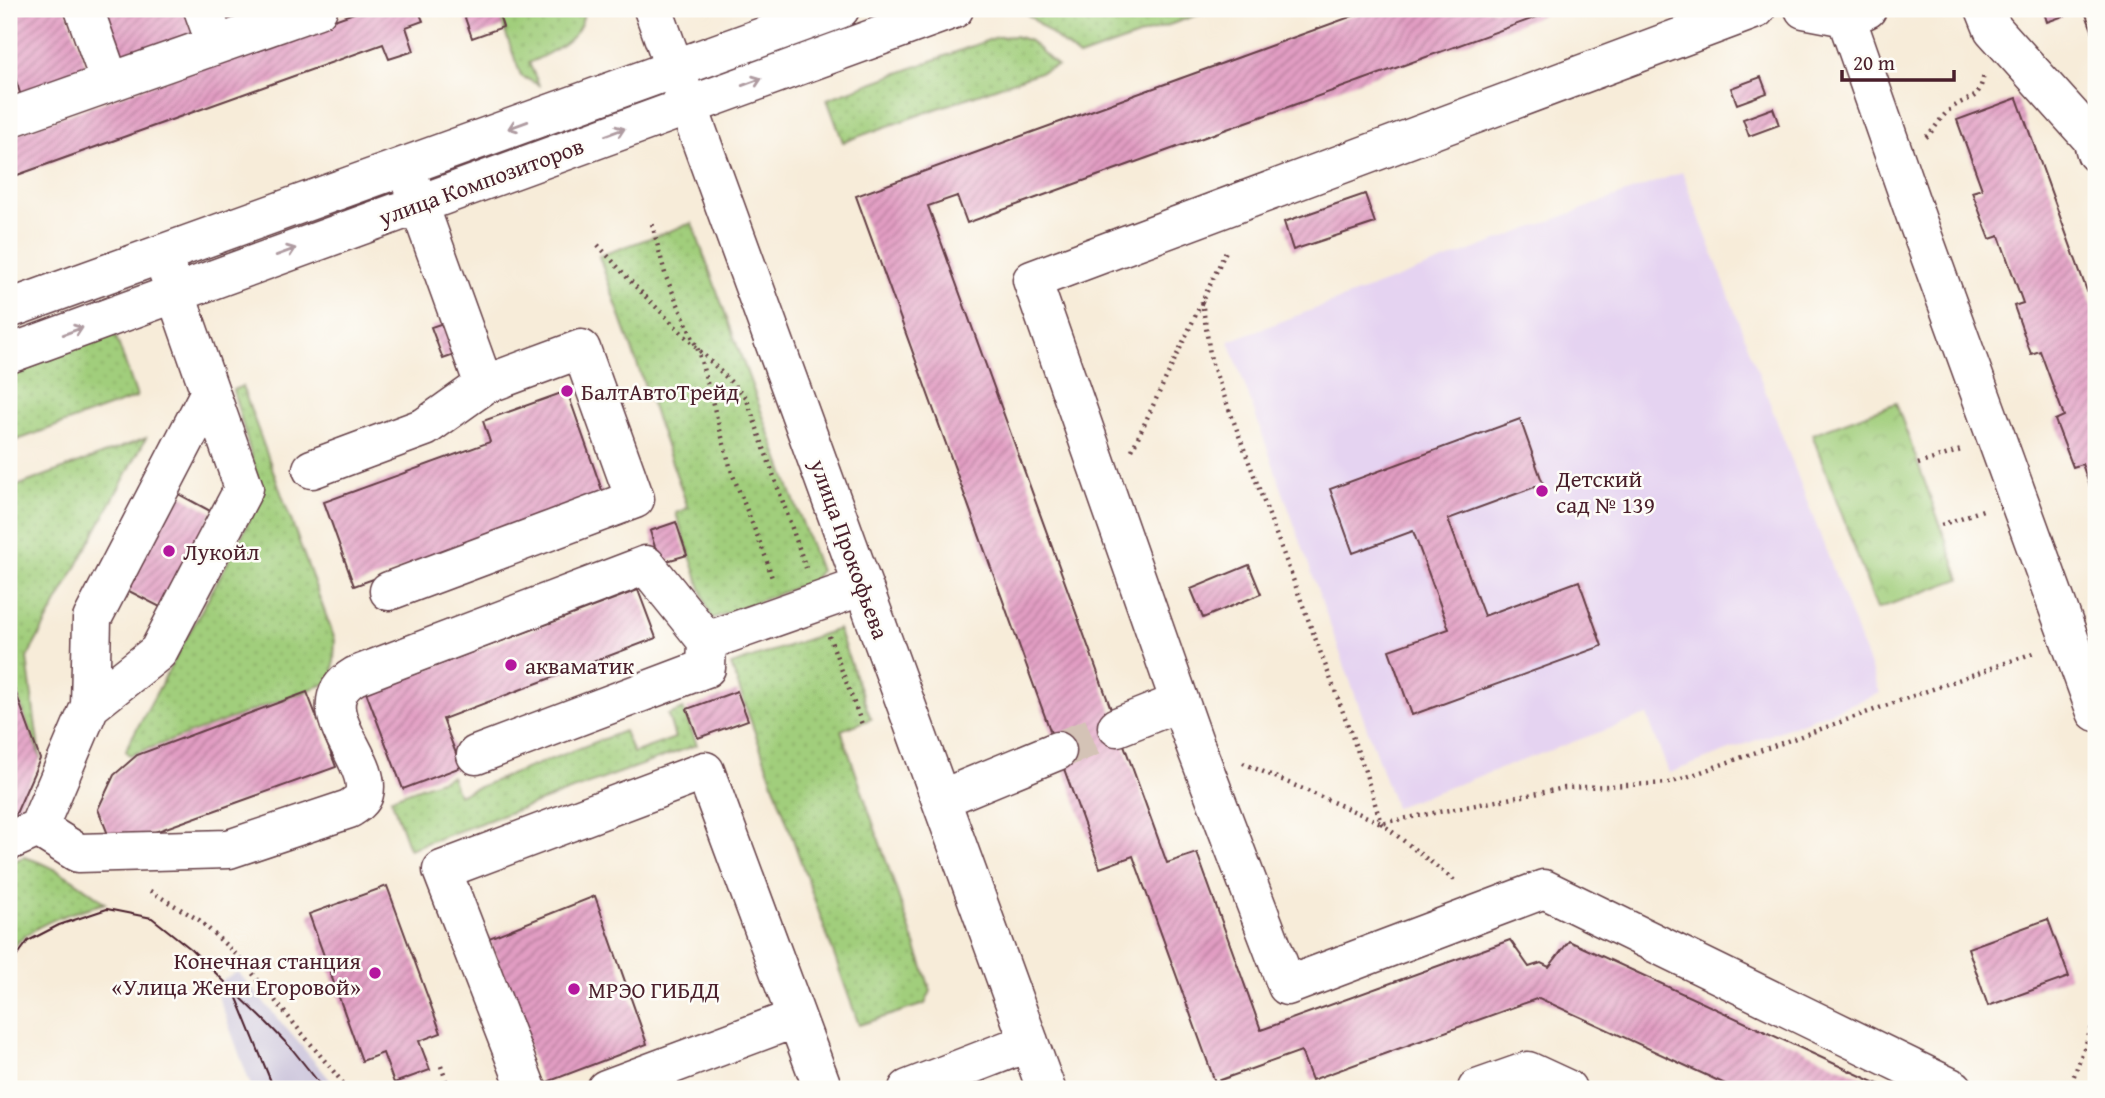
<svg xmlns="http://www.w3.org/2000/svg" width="2105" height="1098" viewBox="0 0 2105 1098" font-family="'Gentium Book Plus',serif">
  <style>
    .built { fill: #e5d3f1 }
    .industrial { fill: #c7c0d9 }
    .grass { fill: url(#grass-dots); stroke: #767653; stroke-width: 2 }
    .park { fill: url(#park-crowns); stroke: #767653; stroke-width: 2 }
    .building { fill: url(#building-hatch) }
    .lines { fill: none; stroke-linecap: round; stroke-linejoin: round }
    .minor-tunnel { stroke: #d4c3b6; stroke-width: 38; stroke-dasharray: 38 19; stroke-linecap: butt }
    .minor-casing { stroke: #643e45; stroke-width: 41 }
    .path { stroke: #643e45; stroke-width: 4.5; stroke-dasharray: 2 5; stroke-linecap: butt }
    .minor { stroke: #fff; stroke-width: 38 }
    .tram { stroke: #4a1f2b; stroke-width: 2 }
    .oneway { stroke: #ae9aa0 }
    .poi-dot { fill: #b5179e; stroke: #fdfcf7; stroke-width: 2.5 }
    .labels { text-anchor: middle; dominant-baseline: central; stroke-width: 5; stroke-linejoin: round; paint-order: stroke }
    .street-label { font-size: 23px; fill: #4a1f2b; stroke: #fdfcf7 }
    .poi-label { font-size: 23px; fill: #4a1f2b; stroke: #fdfcf7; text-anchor: start }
  </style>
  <defs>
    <pattern id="grass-dots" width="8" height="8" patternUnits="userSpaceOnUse" patternTransform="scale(1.75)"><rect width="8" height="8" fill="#a1ce7b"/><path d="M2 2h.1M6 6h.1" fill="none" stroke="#8cb06a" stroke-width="1.8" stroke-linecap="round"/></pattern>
    <pattern id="park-crowns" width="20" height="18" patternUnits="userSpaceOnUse" patternTransform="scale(1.75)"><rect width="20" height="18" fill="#a1ce7b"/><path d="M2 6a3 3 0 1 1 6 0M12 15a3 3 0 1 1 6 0" fill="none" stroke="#8cb06a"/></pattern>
    <pattern id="building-hatch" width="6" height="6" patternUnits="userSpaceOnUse" patternTransform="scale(1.75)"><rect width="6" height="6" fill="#e29dc3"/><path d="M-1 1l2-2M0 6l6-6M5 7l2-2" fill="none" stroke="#b97f9f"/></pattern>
  </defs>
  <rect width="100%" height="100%" fill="#fdfcf7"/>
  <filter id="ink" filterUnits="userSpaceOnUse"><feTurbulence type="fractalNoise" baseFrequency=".0143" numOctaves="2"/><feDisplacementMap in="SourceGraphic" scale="14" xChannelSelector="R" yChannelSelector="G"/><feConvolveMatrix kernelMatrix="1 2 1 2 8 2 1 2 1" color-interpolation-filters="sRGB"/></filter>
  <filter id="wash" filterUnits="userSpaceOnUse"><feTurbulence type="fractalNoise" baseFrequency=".00686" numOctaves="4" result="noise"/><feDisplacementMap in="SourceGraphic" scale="28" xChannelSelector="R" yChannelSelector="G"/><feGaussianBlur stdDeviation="1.57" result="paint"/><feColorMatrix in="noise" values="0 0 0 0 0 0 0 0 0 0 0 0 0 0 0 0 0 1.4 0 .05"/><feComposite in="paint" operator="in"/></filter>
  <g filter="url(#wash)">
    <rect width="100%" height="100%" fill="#f7ecd9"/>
    <path class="built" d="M 1682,172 L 1880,693 L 1669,773 L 1647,715 L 1395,807 L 1229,341 Z"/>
    <path class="industrial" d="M 238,972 L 298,1042 L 338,1089 L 252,1089 L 214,985 Z"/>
    <path class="grass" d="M 497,9 L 584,9 C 583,40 553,51 529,63 L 539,85 L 521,76 Z
      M 1021,9 L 1214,9 L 1079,57 Z
      M 1015,36 L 1030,41 L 1057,66 L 843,142 L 827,99 L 997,37 Z
      M 692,223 L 820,571 L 813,581 L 711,619 L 676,513 L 688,508 L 599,256 Z
      M 114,331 L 137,397 L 9,443 L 9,369 Z
      M 242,386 L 335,640 L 333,681 L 131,755 L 128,754 L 126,751 L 128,745 L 241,538 L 254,509 L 259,484 L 233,390 Z
      M 146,438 L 27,658 L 40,759 L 9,673 L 9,489 Z
      M 838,629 L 871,719 L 841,730 L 931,991 L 925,1004 L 859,1025 L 731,665 Z
      M 683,709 L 697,745 L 409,849 L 391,798 L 451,776 L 458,795 L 624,731 L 633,753 L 675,738 L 668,715 Z
      M 24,857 C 56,866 79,883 105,903 C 69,913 34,922 9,951 L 9,863 Z"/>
    <path class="park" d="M 1896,403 L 1960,579 L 1877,609 L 1812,434 Z"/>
    <g id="blocks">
      <path class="building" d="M 9,9 L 66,9 L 88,72 L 21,96 L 9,59 Z
        M 104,9 L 185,9 L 193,34 L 121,59 Z
        M 223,9 L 268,9 L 228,23 Z
        M 365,9 L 418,9 L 423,21 L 406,27 L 414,51 L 389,59 L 383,44 L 9,178 L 9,136 Z
        M 462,9 L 497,9 L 503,27 L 472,38 Z
        M 1372,9 L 1559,9 L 967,223 L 957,196 L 928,206 L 1167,863 L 1197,853 L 1261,1030 L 1510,940 L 1529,967 L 1541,963 L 1549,967 L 1569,941 L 1889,1089 L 1736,1089 L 1539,998 L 1312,1080 L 1301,1051 L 1215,1082 L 1133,856 L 1100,868 L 856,196 Z
        M 2043,9 L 2083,9 L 2047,22 Z
        M 2084,9 L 2096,9 L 2096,41 Z
        M 1761,77 L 1767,93 L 1737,104 L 1731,88 Z
        M 2017,98 L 2096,316 L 2096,504 L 2082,464 L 2073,467 L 2055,420 L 2064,416 L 2040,351 L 2031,354 L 2014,306 L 2023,303 L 1999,236 L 1990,239 L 1972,192 L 1982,189 L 1957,120 Z
        M 1773,108 L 1779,125 L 1749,136 L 1743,119 Z
        M 1365,194 L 1375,223 L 1293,250 L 1284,222 Z
        M 452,320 L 463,352 L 443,359 L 431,327 Z
        M 567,391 L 604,496 L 354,586 L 324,502 L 490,442 L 483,421 Z
        M 1520,419 L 1543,484 L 1448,519 L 1484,616 L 1579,581 L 1602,646 L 1412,715 L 1389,650 L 1449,629 L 1413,531 L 1353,553 L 1330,489 Z
        M 175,492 L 212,512 L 162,608 L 125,589 Z
        M 676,522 L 687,555 L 660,563 L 650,531 Z
        M 1249,565 L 1261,594 L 1203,618 L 1191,589 Z
        M 638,590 L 656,638 L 443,719 L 461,767 L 403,789 L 366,692 Z
        M 9,674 L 40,759 L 14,818 L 9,820 Z
        M 737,691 L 748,720 L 698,738 L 687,709 Z
        M 307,692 L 336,767 L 113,847 L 98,809 L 114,775 L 137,755 Z
        M 387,886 L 441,1033 L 419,1041 L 430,1070 L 394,1083 L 383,1053 L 362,1061 L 309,914 Z
        M 595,896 L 647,1044 L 542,1084 L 489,938 Z
        M 2048,919 L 2069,977 L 1988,1006 L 1968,948 Z"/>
    </g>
  </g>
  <g filter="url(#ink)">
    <use href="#blocks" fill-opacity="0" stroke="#643e45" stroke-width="2"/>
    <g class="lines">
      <path class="minor-tunnel" d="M 1057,751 L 1117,727"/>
      <g class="minor-casing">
        <path id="minor" d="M 84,9 L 110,82
          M 203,9 L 216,45
          M 653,9 L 1046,1089
          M 1756,9 L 1032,280 L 1194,742 L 1287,986 L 1544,889 L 1954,1089
          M 1804,9 L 1846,17 L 1867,9
          M 1985,9 L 1993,29 L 2092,139 L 2096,153
          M 1846,17 L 1918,223 L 2096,712
          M 9,118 L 318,9
          M 410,180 L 484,385
          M 167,269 L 210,392
          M 9,309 L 840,9
          M 9,354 L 954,9
          M 210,392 L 244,488 L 158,652 L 90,706 L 92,619 Z
          M 312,469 L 425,427 L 484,385 L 581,349 L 635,499 L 389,591
          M 1117,727 L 1180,702
          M 476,755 L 706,668 L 707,641 L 863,586
          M 941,799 L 1057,751
          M 38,828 L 78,853 L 229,849 L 349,809 C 355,805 362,801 364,794 C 374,759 303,707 355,676 L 646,565 L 707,641
          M 9,841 L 38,828 L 90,706
          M 527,1089 L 442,870 L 705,771 L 823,1089
          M 606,1089 L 796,1018
          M 908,1089 L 1029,1042
          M 1477,1089 L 1528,1071 L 1567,1089"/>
      </g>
      <path class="path" d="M 1926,137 C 1936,129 1941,115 1952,108 C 1971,94 1978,104 1984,74
        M 652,224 L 666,277 L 698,350 L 732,473 L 766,558 L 772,578
        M 598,245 L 635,286 L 746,397 L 806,568
        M 1202,301 L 1211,361 L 1364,768 L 1381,823 L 1455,881
        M 1132,450 L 1227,249
        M 1918,464 L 1961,450
        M 1941,525 L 1983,510
        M 829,636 L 863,727
        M 1243,763 L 1381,823 L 1565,788 L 1670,783 L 2036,652
        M 150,891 L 199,920 L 239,957 L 348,1089
        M 441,1066 L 449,1089
        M 2069,1089 L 2096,1016"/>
      <use href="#minor" class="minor"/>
      <path class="tram" d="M 9,967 L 28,941 L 59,925 L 107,909 L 152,918 L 191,949 L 266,1022 L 292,1049 L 324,1089
        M 237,998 L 274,1089"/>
    </g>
    <defs><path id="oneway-shaft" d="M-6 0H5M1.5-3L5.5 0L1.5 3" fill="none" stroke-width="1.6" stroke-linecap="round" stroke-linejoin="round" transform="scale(1.75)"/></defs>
    <g class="oneway">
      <use href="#oneway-shaft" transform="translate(752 82) rotate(-20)"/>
      <use href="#oneway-shaft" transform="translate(518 125) rotate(160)"/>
      <use href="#oneway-shaft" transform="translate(615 132) rotate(-20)"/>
      <use href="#oneway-shaft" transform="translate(286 252) rotate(-20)"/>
      <use href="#oneway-shaft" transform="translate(73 331) rotate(-20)"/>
    </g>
  </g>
  <g class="poi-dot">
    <circle cx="567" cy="391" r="7"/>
    <circle cx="1542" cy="491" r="7"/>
    <circle cx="169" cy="551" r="7"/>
    <circle cx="511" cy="665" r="7"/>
    <circle cx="375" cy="973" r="7"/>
    <circle cx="574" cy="989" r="7"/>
  </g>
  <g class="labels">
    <g class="street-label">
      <text transform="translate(481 181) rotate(-20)">улица Композиторов</text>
      <text transform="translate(850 549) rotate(70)">улица Прокофьева</text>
    </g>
    <g class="poi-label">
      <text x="581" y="391">БалтАвтоТрейд</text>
      <text x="1556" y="478">Детский<tspan x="1556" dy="26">сад № 139</tspan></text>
      <text x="183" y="551">Лукойл</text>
      <text x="525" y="665">акваматик</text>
      <text x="361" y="960" text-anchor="end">Конечная станция<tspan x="361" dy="26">«Улица Жени Егоровой»</tspan></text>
      <text x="588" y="989">МРЭО ГИБДД</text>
    </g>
  </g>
  <rect width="2105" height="1098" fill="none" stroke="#fdfcf7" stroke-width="35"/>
  <path d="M1842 70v10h112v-10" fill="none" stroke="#4a1f2b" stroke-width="3.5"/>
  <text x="1853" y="70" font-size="21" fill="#4a1f2b" stroke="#fdfcf7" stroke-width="5" paint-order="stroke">20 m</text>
</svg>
